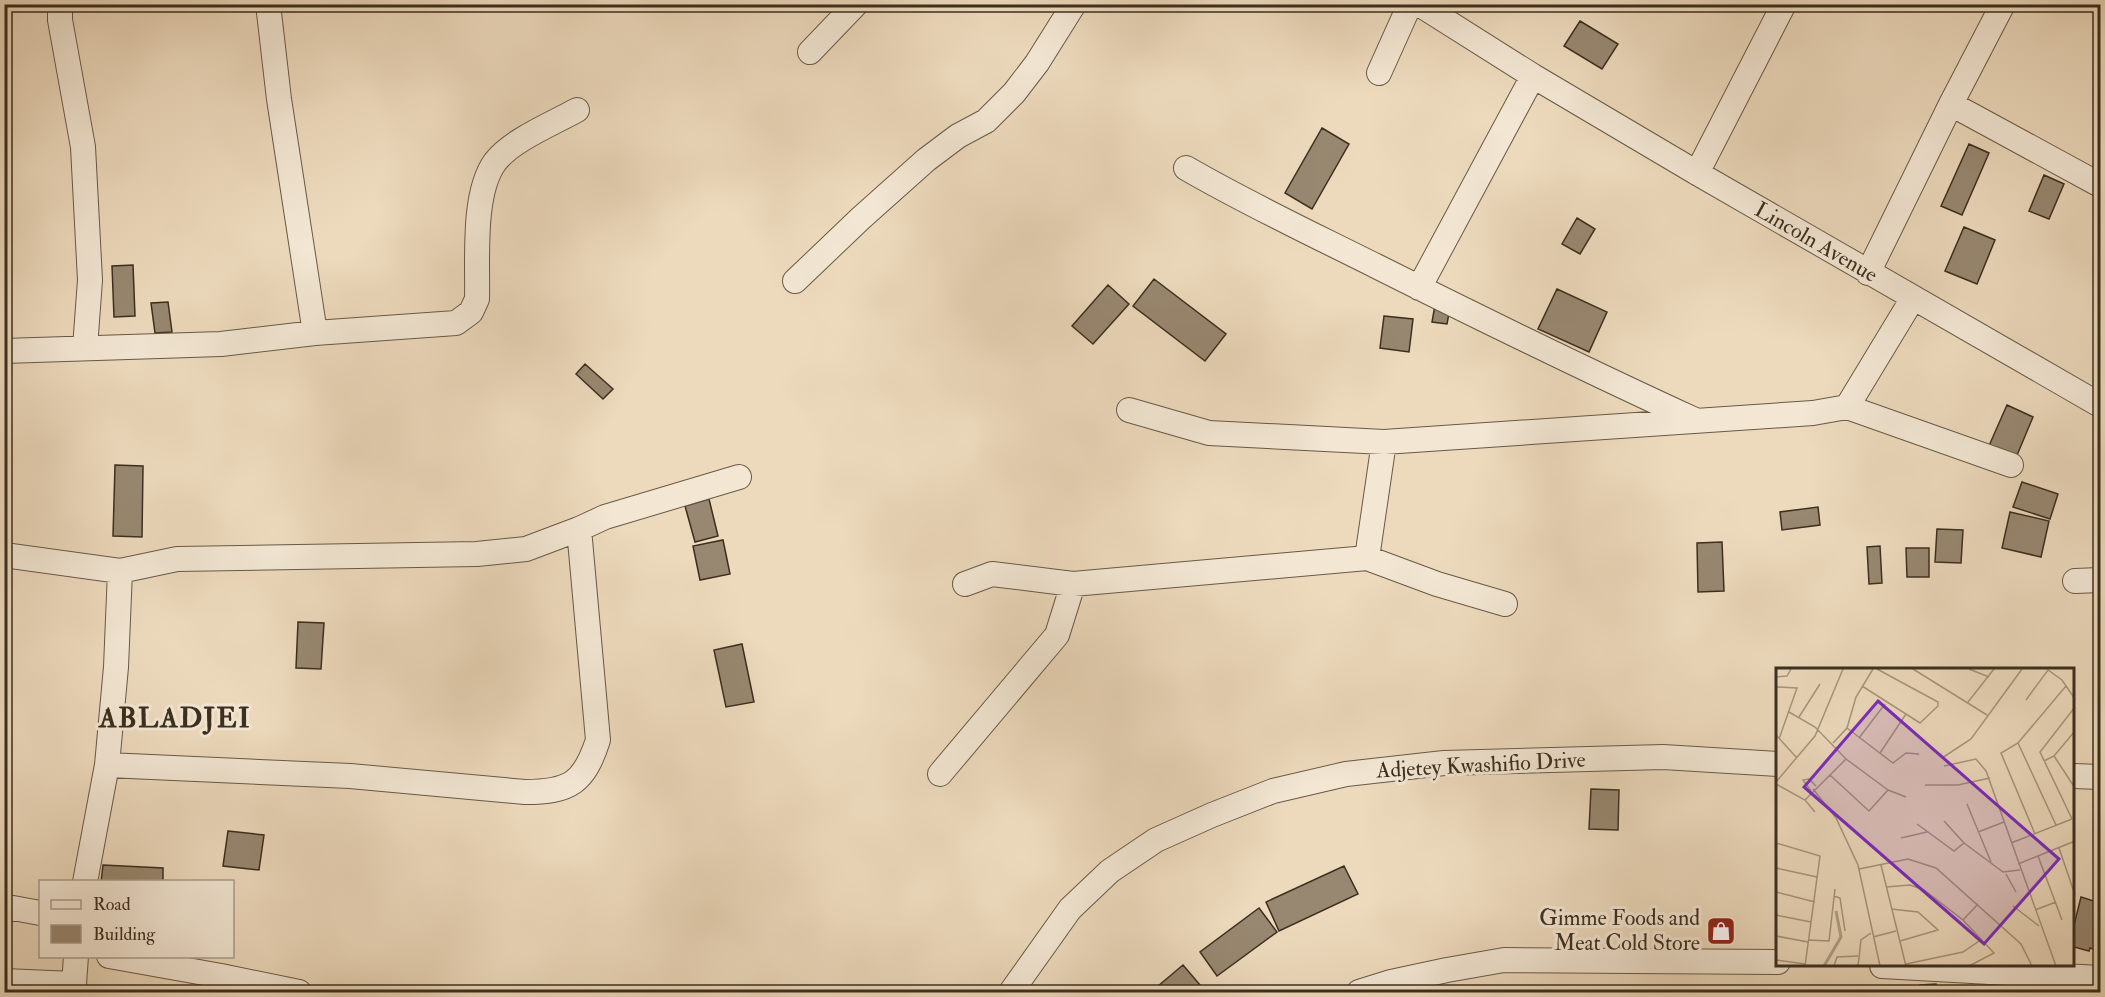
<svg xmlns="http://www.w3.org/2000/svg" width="2105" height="997" viewBox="0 0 2105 997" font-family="'IM FELL Double Pica',serif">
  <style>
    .building { fill: #988871; stroke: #3b2f1f; stroke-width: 1.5 }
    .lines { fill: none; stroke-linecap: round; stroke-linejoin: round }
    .minor-casing { stroke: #685a46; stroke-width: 26 }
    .minor { stroke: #f3e7d4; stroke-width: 24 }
    .labels { text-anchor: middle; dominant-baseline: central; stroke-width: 6; stroke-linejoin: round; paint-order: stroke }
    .street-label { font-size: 22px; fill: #3b2f1f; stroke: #f3e7d4 }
    .poi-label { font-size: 22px; fill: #3b2f1f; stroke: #f3e7d4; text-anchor: end }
    .district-label { font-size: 28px; font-weight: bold; letter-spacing: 1.5px; fill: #3b2f1f; stroke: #f3e7d4 }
    .inset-river { fill: none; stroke: #b0a087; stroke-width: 3 }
    .inset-road { fill: none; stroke: #a6967e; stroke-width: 1.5 }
    .view { fill: #7b2cbf; fill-opacity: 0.15; stroke: #7b2cbf; stroke-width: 3 }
    .inset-edge { fill: none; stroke: #3b2f1f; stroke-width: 3 }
  </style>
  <rect width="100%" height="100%" fill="#eddabd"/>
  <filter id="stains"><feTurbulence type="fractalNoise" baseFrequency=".00333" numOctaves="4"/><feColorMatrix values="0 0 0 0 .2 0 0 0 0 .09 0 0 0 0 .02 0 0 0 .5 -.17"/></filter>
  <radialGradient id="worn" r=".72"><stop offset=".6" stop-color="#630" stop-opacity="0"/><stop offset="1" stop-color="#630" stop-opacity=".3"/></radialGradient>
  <path class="building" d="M 1580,21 L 1618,44 L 1602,69 L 1564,46 Z
    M 1322,128 L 1349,144 L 1312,209 L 1285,193 Z
    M 1969,144 L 1989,153 L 1962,215 L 1941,206 Z
    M 2044,175 L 2064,184 L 2049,219 L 2029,211 Z
    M 1577,218 L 1595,229 L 1580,254 L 1562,244 Z
    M 1964,227 L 1995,240 L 1977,284 L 1945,271 Z
    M 133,265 L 135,316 L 114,317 L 112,266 Z
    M 1154,279 L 1226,334 L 1205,361 L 1133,306 Z
    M 1108,285 L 1129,304 L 1093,344 L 1072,326 Z
    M 1557,289 L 1607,312 L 1589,352 L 1538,329 Z
    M 168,302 L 172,332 L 155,333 L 151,303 Z
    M 1435,305 L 1450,308 L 1447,324 L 1432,322 Z
    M 1384,316 L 1413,319 L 1409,352 L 1380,348 Z
    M 585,364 L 613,389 L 603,399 L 576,374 Z
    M 2007,405 L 2033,417 L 2015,460 L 1988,448 Z
    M 115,465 L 143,466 L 142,537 L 113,536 Z
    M 2022,482 L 2058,494 L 2050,519 L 2013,507 Z
    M 709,499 L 718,536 L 695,542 L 685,506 Z
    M 1818,507 L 1820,525 L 1782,530 L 1780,512 Z
    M 2010,512 L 2049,521 L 2041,557 L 2002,548 Z
    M 1937,529 L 1963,530 L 1961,563 L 1935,562 Z
    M 723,540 L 730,574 L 700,580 L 693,546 Z
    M 1722,542 L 1724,591 L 1698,592 L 1697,543 Z
    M 1880,546 L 1882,583 L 1869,584 L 1867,547 Z
    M 1906,548 L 1929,548 L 1929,577 L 1907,577 Z
    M 298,622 L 324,623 L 321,669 L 296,668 Z
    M 742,644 L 754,702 L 726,707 L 714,650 Z
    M 1591,789 L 1619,790 L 1618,830 L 1589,829 Z
    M 228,831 L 264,835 L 259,870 L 223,866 Z
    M 103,865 L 163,868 L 163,882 L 101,882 Z
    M 1344,866 L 1358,894 L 1279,931 L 1266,902 Z
    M 2081,897 L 2100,903 L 2100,951 L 2090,948 L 2089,951 L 2074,947 L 2074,925 Z
    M 1259,908 L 1277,932 L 1217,976 L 1200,952 Z
    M 1183,965 L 1206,992 L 1151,992 Z
    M 1936,984 L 1936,992 L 1921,992 L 1920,985 Z"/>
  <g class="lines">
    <g class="minor-casing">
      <path id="minor" d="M 60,4 L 60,20 L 83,147 L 90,280 L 85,348
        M 268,4 L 279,99 L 315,333
        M 1419,4 L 1533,76 L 1697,173 L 2100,405
        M 810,52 L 856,4
        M 1379,73 L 1410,4
        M 1951,104 L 2100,185
        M 1186,168 C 1248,204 1312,234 1376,266 C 1482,319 1588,371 1695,420
        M 1697,173 L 1784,4
        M 1868,273 L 1951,104 L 2003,4
        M 795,281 L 861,218 L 926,160 L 958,136 L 986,121 L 1014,93 L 1037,63 L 1074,4
        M 1419,288 L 1533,76
        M 4,351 L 221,344 L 315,333 L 456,323 L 471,312 L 477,299 C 478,260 472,194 495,162 C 512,140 552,124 577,110
        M 1847,407 L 2011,465
        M 1129,410 L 1209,433 L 1384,442 L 1813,413 L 1847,407 L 1913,298
        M 4,555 L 120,571 L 177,559 L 477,554 L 526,549 L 579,529
        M 1367,558 L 1437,584 L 1505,604
        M 2075,581 L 2100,580
        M 965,584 L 992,574 L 1073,584 L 1367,558 L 1384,442
        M 107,765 L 350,776 L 525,792 C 570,792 584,783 598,740 L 579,529 L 605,517 L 739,477
        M 940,774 L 1057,635 L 1073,584
        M 2074,776 L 2100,777
        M 85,882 L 107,765 L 116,667 L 120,571
        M 4,910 L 13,908 L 40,913
        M 109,956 L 221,976 L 299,992
        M 1882,966 L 2100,978
        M 4,981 L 74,984
        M 76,992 L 74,984 L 76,956
        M 1011,992 L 1070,909 L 1110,871 L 1156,840 L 1212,815 L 1273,791 L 1346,774 L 1444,763 L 1663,757 L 1778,764
        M 1359,992 L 1391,982 L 1447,970 L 1504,960 L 1778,962"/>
    </g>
    <use href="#minor" class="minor"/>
  </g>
  <defs>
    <g id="shop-square" transform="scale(1.5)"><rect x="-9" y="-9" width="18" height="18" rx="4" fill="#8f2418" stroke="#f3e7d4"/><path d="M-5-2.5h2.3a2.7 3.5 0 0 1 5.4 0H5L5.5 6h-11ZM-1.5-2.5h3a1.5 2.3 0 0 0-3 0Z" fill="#fff"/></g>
  </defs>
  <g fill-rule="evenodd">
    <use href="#shop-square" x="1721" y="931"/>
  </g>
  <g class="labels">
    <g class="street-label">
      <text transform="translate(1816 242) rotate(30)">Lincoln Avenue</text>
      <text transform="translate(1481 765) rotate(-3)">Adjetey Kwashifio Drive</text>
    </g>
    <g class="poi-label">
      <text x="1700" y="918">Gimme Foods and<tspan x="1700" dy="25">Meat Cold Store</tspan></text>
    </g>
    <g class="district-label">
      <text x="175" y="718">ABLADJEI</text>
    </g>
  </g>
  <g transform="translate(1776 668)">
    <rect width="298" height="298" fill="#eddabd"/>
    <path class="inset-river" d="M 48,298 L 65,269 L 60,243"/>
    <path class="inset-road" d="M 137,1 L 211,47M 193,1 L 213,9M 0,9 L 11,8 L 15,1M 86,18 L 144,55 L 162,38 L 162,34 L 101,1M 0,19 L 21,20 L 3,71M 250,32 L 272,2 L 286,12 L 299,31M 192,34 L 218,1M 13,44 L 39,59 L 70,91 L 112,122M 23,49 L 44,16M 71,60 L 117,95 L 130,85 L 143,86M 0,67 L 21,90M 83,70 L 109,36M 57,75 L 71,60 L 80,29 L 97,1M 242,75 L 280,157M 104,85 L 130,46M 278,88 L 299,120M 166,90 L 195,71 L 246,1M 268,93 L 278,88 L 299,63M 168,98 L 200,91 L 210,103 L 280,298M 54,107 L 93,143 L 112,122 L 130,129M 0,114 L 39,68 L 67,1M 0,116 L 29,132 L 39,144M 149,117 L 182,117 L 214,110M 37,121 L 60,150 L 82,197 L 104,298M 35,123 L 27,112 L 33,111 L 40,118M 29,132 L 70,91M 191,136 L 215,194M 296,151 L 264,84 L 299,39M 168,153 L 188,175 L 227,204 L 244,202M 141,156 L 178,183 L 188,175M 202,164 L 228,154M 259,166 L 225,85 L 242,75 L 290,18M 125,170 L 151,164M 0,175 L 44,188 L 29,298M 235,175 L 296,151M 283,180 L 299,227M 262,188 L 286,252M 242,196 L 299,173M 105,197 L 130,298M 0,200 L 41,209M 83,201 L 132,191 L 160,200 L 245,276 L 256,298M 230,206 L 240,224M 110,219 L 134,217 L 148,222 L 187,252 L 218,285 L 193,298M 0,224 L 39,234M 58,228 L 64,230 L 69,263M 237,238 L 263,258M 115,241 L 142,244 L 162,262 L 124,273M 259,242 L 280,234M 0,247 L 35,254M 187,252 L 202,236M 0,268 L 32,274M 97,269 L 120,263M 32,272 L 53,273 L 59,221M 0,292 L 29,296M 130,296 L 187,284 L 206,271M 58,298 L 61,289 L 82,288M 82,298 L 85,272 L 95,265"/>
    <path class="view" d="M 102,33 L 283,191 L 208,276 L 28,119 Z"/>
    <rect width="298" height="298" class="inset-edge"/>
  </g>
  <rect width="2105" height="997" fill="none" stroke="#eddabd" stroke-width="24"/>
  <rect x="6" y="6" width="2093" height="985" fill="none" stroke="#3b2f1f" stroke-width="3"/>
  <rect x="12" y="12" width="2081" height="973" fill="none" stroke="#3b2f1f" stroke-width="1.5"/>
  <rect x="39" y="880" width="195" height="78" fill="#f3e7d4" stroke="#a99d8c" stroke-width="1.5"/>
  <rect x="51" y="900" width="30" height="9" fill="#f3e7d4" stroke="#a99d8c" stroke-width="1.5"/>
  <text x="93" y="910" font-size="18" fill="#3b2f1f">Road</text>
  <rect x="51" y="925" width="30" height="18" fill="#988871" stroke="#a99d8c" stroke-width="1.5"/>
  <text x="93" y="940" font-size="18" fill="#3b2f1f">Building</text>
  <rect width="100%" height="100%" filter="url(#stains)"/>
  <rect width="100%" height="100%" fill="url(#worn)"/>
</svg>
